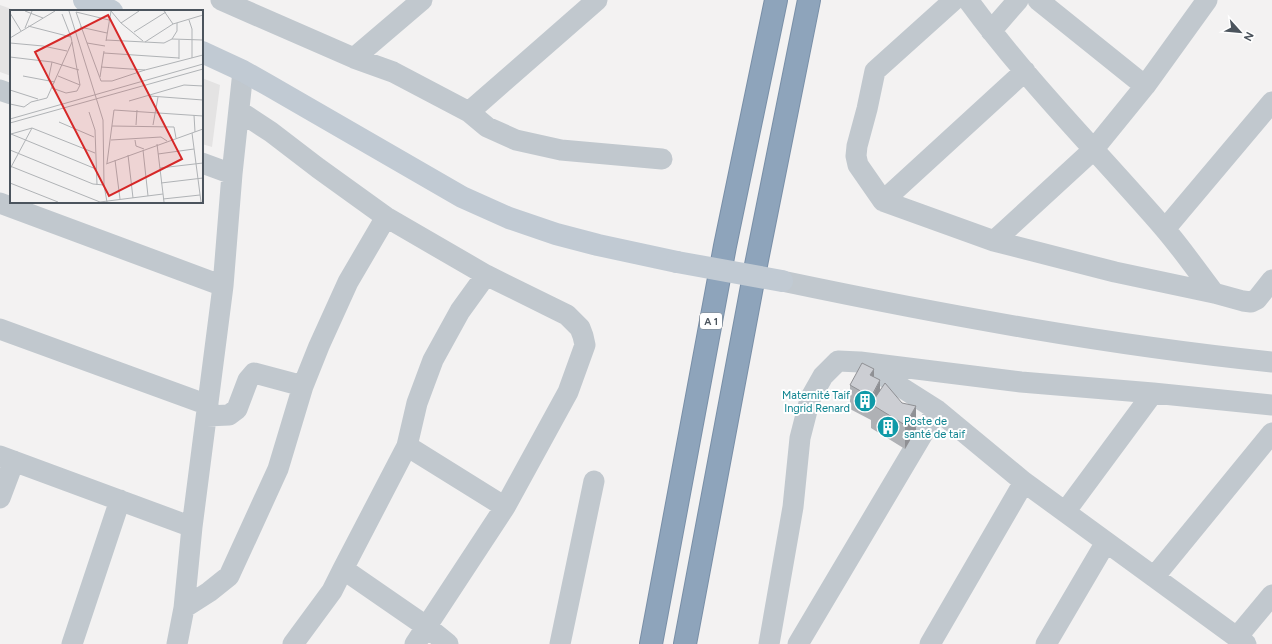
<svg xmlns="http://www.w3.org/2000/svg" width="1272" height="644" viewBox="0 0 1272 644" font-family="Figtree,sans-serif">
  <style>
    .education { fill: #e4e3e3 }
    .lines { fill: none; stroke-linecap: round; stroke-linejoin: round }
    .highway-casing { stroke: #798fa7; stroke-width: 24 }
    .street { stroke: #c1c8ce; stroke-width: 21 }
    .secondary { stroke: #c1cad3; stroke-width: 22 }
    .highway { stroke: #8ea4bb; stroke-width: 22 }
    .secondary-bridge { stroke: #c1cad3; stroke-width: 22 }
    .wall { fill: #afb1b5 }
    .shaded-wall { fill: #8f9094 }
    .building { fill: #ccced3; stroke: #8f9094 }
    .labels { text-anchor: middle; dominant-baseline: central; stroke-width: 4; stroke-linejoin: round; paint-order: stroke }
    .shield { fill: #fff; stroke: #81878e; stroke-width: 1 }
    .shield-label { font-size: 10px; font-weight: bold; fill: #4b545d }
    .culture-label { font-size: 11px; fill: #0d838f; stroke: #fff; text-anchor: end }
    .inset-road { fill: none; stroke: #b0b3b6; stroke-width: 1 }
    .view { fill: #d62828; fill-opacity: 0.15; stroke: #d62828; stroke-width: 2 }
    .inset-edge { fill: none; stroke: #4b545d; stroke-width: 2 }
  </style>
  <rect width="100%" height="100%" fill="#f3f2f2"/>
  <path class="education" d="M 0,5 L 17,11 L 11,11 L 11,76 L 0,72 Z
    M 202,78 L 220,85 L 212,147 L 202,144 Z"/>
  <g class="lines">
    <g class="highway-casing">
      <path id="highway" d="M 651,644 L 725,246 L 776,0
        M 685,644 L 756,265 L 809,0"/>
    </g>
    <path class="street" d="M 221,0 L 354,58 L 393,72 L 469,112 L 487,127 L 516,140 L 561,150 L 662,159
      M 968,0 C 1027,81 1099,153 1164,228 C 1182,249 1198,272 1214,293
      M 1038,0 L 1145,86
      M 991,31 L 1018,0
      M 354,58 L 422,0
      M 1025,71 L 883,201 L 994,241 L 1115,272 L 1214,293 L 1243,301 L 1251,302 L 1257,299 L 1272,280
      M 0,90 L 11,94
      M 239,111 L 271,132 L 318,168 L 386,217 L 486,275 L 567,315 L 580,328 L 583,336 L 585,345 L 568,392 L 505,507 L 415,644
      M 469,112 L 597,0
      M 202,163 L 232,174
      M 883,201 L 858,165 L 856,156 L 857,146 L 867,109 L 875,71 L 954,0
      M 0,203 L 223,286
      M 1165,229 L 1272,102
      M 994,241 L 1093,150 L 1145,86 L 1207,0
      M 782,281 C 944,315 1107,345 1272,362
      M 0,329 L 208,405
      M 866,365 L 937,410 L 1024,482 L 1246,644
      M 1153,393 L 1272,405
      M 207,416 L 229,415 L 237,409 L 248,380 L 254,373 L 303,386
      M 407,446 L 505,507
      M 0,456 L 192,527
      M 0,498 L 14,461
      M 343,569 L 427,627 L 448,644
      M 1154,577 L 1272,433
      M 184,608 L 209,592 L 229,576 L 278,469 L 303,386 L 319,346 L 348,282 L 386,217
      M 1237,637 L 1272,595
      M 72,644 L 120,500
      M 177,644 L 184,608 L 192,527 L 223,286 L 232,174 L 243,71
      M 293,644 L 332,591 L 343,569 L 407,446 L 417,403 L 433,360 L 460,311 L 486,275
      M 560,644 L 594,481
      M 769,644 L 793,507 L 800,438 L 810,399 L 823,376 L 838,361 L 860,362 L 1021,382 L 1153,393 L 1065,512
      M 798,644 L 937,410
      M 930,644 L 1024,482
      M 1046,644 L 1106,542"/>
    <path class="secondary" d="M 84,0 L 96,4 L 112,11
      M 202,52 L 243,71 L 268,85 L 462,197 L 509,218 L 556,234 L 598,245 L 677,262"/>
    <use href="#highway" class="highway"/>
    <path class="secondary-bridge" d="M 677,262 L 782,281"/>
  </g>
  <path class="wall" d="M 874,377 L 880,390 L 916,430 L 905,449 L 871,428 L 871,420 L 850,409 L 850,385 Z"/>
  <path class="shaded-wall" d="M 874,369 L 874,393 L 880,380 L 880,404 L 871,405 L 870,375 Z
    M 916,406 L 916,430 L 905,449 L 905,425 Z"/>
  <path class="building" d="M 862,363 L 874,369 L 870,375 L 880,380 L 871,397 L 850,385 Z
    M 885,383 L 902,403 L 916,406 L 905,425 L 871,404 Z"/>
  <defs>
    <g id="building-disc" transform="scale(1.15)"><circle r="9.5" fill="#0f9aa8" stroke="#fff"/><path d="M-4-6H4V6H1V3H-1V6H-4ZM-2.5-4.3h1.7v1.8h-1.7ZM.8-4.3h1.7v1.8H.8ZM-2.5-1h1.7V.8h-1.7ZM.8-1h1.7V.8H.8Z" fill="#fff"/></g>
  </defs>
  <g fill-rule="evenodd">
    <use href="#building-disc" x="865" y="401"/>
    <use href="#building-disc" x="888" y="427"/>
  </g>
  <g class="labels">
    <rect class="shield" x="700" y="313" width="22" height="16" rx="3"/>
    <g class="shield-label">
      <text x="711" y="321">A 1</text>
    </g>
    <g class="culture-label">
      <text x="850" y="395">Maternité Taif<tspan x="850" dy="13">Ingrid Renard</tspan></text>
      <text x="904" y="421" text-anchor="start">Poste de<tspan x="904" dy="13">santé de taif</tspan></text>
    </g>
  </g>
  <g transform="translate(10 10)">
    <rect width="193" height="193" fill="#f3f2f2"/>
    <path class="inset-road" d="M 15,1 L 33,8M 59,1 L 93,110 L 94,175 L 97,192M 101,1 L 111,13 L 129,1M 154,1 L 163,14M 0,3 L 11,21M 52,4 L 61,27M 179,10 L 182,19 L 182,48M 111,13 L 133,31M 18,16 L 61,27 L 70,75 L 48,66M 70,17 L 97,23M 15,18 L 22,1M 124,22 L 156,2M 0,28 L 45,1M 162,29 L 193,30M 96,30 L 154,33 L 162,29 L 167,21 L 167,13M 169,30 L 169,49M 96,31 L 101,1M 135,32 L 163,14 L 193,5M 0,33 L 33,36 L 57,41M 77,33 L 66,2 L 99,10M 95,36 L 77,33 L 91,71 L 102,71 L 135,60M 94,43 L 169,48M 0,47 L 42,52 L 69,60M 91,57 L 135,60 L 193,45M 13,66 L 45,72M 90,67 L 94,41M 38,71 L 42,52M 42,78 L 56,83 L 67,81 L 70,75M 0,80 L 28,89M 140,86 L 193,90M 119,91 L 174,75 L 193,76M 0,94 L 14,97 L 21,92 L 37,88 L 62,32M 79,102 L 85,120 L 87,175M 184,105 L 185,122M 0,109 L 193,54M 49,112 L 84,127M 0,113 L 193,59M 126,115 L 127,100M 143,115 L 148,87M 102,116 L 164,117 L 166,128M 22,118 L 1,124 L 86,159M 182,123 L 191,192M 101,130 L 151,127 L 157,131M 125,130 L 126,136 L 134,139M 147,134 L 154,192M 0,140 L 83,174 L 94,175M 133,140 L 138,186M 148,144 L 184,139M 118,145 L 123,188M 105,150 L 110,189M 97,153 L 104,100 L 193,106M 96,154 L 193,119M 0,156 L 90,192 L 153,184M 150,158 L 193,153M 0,159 L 22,118 L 85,143M 0,173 L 48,192M 151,173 L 193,168M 153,189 L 190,185"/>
    <path class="view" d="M 98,5 L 172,149 L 99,186 L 25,42 Z"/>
    <rect width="193" height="193" class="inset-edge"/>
  </g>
  <g transform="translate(1240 32) rotate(117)" stroke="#ffffff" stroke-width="3" paint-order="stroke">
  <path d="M0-3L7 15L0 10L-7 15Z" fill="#4b545d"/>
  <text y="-6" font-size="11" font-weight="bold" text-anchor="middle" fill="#4b545d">N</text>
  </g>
</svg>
